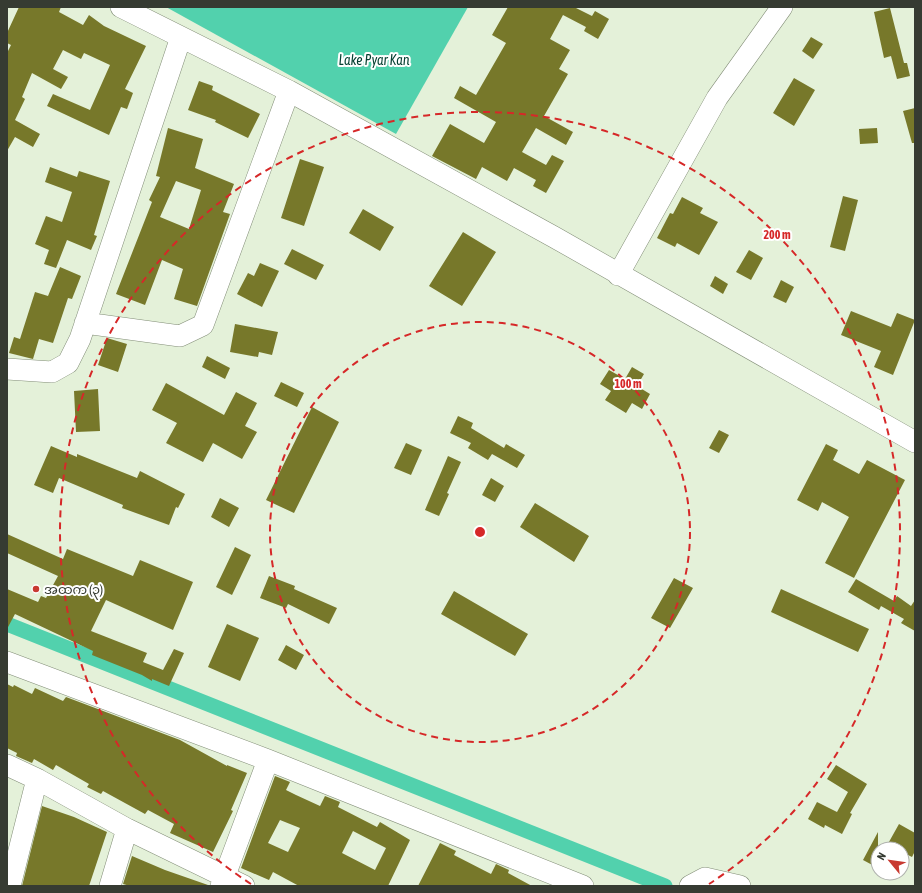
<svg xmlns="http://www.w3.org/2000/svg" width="922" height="893" viewBox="0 0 922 893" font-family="'Asap Condensed','Noto Sans Myanmar',sans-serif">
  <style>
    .water { fill: #52d1ad }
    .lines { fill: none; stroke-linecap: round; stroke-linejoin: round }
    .canal { stroke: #52d1ad; stroke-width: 15 }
    .building { fill: #77782a; fill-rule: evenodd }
    .minor-casing { stroke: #838e78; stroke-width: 22 }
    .minor { stroke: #fff; stroke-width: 21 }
    .ring { fill: none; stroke: #d62828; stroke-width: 2; stroke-dasharray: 7 5 }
    .poi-dot { fill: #c83a31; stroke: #fff; stroke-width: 1.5 }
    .labels { text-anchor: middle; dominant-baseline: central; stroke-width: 4; stroke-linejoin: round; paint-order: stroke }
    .poi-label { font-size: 13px; fill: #363b32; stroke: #fff; text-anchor: start }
    .water-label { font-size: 14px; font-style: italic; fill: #064032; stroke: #fff }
    .centre { fill: #d62828; stroke: #fff; stroke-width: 2 }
    .ring-label { font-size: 12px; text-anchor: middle; font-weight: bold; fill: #d62828; stroke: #fff; stroke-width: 4; stroke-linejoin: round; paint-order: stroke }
  </style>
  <rect width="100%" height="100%" fill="#e4f1d9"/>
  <path class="water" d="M 166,7 L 468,7 L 396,134 Z"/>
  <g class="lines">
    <path class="canal" d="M 7,624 L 665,886"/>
  </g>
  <path class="building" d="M 19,7 L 61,7 L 59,12 L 83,25 L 89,15 L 104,26 L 146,46 L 125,89 L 133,93 L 127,109 L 121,107 L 109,135 L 47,106 L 53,94 L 90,110 L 110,65 L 84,53 L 81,59 L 63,50 L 53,69 L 68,77 L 61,89 L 32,73 L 22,97 L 25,99 L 15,120 L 40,134 L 33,147 L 15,137 L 7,151 L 7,53 L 11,45 L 7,43 L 7,33 Z
    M 508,7 L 574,7 L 592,16 L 595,11 L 609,19 L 598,39 L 584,31 L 586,27 L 563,15 L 550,39 L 570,50 L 559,69 L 568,74 L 544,116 L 573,132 L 566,145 L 536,128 L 522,152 L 546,165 L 552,155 L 564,161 L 546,193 L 533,186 L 536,180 L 514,168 L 507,181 L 482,167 L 476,179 L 432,156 L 450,124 L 484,143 L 496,122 L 454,98 L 460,86 L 476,95 L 506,43 L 492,35 Z
    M 890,8 L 904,63 L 907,63 L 910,76 L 897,79 L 891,56 L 884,58 L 874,12 Z
    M 811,37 L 823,44 L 813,59 L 802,51 Z
    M 794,78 L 815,90 L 794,126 L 773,113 Z
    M 199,81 L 213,86 L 212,90 L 260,114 L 248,138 L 215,122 L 216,120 L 188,110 Z
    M 915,108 L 915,143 L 912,143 L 903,111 Z
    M 168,128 L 203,139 L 195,168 L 234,184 L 223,212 L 230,214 L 197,306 L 174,299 L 183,269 L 162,260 L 145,305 L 116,294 L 152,202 L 149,200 L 160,177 L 156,176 ZM 176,181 L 201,190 L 189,229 L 160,217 Z
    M 877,128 L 878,143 L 860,144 L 859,129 Z
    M 300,159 L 324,167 L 304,226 L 281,218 Z
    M 50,167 L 77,177 L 79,171 L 110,181 L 94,235 L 97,236 L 91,250 L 67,240 L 56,268 L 44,264 L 49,250 L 35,244 L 46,216 L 62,222 L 72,192 L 45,182 Z
    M 843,196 L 858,200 L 845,251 L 830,247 Z
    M 682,197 L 703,208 L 700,213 L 718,222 L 699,255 L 677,243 L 675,247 L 657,238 L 670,213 L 673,214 Z
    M 363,209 L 394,227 L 380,251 L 349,233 Z
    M 463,232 L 496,252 L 462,306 L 429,286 Z
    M 292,249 L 324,265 L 316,280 L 284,264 Z
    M 749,250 L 763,258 L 751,280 L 736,272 Z
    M 260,263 L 279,271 L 262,307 L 237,294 L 248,273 L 254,276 Z
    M 60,267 L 81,276 L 72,299 L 68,298 L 53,343 L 39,339 L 33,359 L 9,353 L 14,337 L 20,339 L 35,292 L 48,296 Z
    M 715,276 L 728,284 L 723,294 L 710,286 Z
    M 781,280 L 794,287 L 786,303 L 773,297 Z
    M 851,311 L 891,327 L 897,313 L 915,320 L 893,375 L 874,367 L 881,351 L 841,335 Z
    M 235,324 L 278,332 L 272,355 L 259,352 L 258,357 L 230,352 Z
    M 107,338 L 127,344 L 118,372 L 98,365 Z
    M 207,356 L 230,368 L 225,379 L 202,367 Z
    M 632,367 L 644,374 L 637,386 L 650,394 L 642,409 L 632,403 L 626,413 L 605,400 L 611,391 L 600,384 L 609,370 L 625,379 Z
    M 281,382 L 304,393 L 297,407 L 274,396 Z
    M 166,383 L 224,415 L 236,392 L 257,403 L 245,426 L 257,432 L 242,459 L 213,443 L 203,462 L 166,443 L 177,423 L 152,410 Z
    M 98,389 L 100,431 L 76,432 L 74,391 Z
    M 312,407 L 339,422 L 294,513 L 266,500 Z
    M 458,416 L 473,423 L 471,428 L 504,448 L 506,444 L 525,455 L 517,468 L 492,454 L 488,460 L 468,448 L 471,443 L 450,433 Z
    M 719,430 L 729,435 L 719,453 L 709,448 Z
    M 406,443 L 422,450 L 411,475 L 394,468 Z
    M 826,444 L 838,450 L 833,460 L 859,474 L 867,460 L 905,480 L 854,578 L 825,563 L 849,517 L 822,502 L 818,511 L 797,500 Z
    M 51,446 L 77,457 L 77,454 L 137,478 L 140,471 L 185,494 L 178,508 L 176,507 L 169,525 L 122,508 L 123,505 L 59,478 L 53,493 L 34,485 Z
    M 448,456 L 461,462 L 447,493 L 449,494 L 439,516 L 425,510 Z
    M 491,478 L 504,486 L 495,502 L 482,495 Z
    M 220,498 L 239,508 L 229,527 L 211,517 Z
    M 535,503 L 589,536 L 574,562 L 520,527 Z
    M 7,534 L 63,559 L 67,549 L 133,576 L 140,560 L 193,582 L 173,630 L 106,600 L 91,631 L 147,653 L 143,662 L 163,670 L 174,649 L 184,653 L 169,686 L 152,679 L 152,681 L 142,675 L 92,655 L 93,651 L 15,614 L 7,629 L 7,589 L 38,602 L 41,596 L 46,598 L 58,576 L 7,553 Z
    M 235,547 L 251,555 L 232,595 L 216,587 Z
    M 269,576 L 295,586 L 294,589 L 337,608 L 329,624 L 288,604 L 286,608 L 260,598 Z
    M 674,578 L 693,588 L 670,628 L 651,618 Z
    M 856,579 L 894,601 L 897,596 L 911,606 L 915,600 L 915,631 L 901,623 L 904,619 L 881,606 L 879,610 L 848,592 Z
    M 781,589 L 869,629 L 858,652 L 771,612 Z
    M 454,591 L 528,634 L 515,656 L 441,614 Z
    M 227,624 L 259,638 L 240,681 L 208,667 Z
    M 286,645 L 304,655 L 296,670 L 278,660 Z
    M 7,684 L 13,687 L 14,685 L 32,694 L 35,688 L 63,701 L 66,697 L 180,740 L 227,766 L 227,765 L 247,773 L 231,810 L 233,811 L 213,852 L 170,833 L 174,824 L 148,810 L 145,814 L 103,791 L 101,794 L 87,787 L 89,784 L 56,765 L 53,770 L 34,759 L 32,763 L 16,756 L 17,753 L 7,748 Z
    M 836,765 L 867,784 L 850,813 L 852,814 L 842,834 L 825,825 L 824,828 L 808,819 L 817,802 L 837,812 L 848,792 L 827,779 Z
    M 275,776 L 290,782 L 286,790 L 296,795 L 320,806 L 325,796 L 340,802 L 338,807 L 377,827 L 380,822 L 410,840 L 388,886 L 299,886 L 273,872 L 269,880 L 241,868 ZM 280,820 L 300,828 L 288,852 L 268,843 ZM 353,831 L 386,848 L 375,870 L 342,853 Z
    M 42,806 L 74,817 L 107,832 L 89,886 L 22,886 Z
    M 899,824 L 915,833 L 915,851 L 912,857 L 902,852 L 902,849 L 885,849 Z
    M 878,832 L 878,868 L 863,860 Z
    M 440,843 L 456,851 L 454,855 L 491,874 L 496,864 L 509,870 L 508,873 L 532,886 L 418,886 Z
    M 132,856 L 165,870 L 208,885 L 208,886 L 130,886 L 123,884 Z"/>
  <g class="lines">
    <g class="minor-casing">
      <path id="minor" d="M 121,7 L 289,91 L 554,237 L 915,442
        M 618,275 L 717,98 L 782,7
        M 85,323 L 180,336 L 203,325 L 289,91
        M 7,369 L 52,372 L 68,363 L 80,339 L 181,37
        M 7,662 L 268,760 L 583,886
        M 7,765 L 37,779 L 127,829 L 244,886
        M 10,886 L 37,779
        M 110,886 L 127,829
        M 221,886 L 268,760
        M 690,886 L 705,878 L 740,886"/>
    </g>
    <use href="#minor" class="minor"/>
  </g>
  <g class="ring">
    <circle cx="480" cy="532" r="210"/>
    <path d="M251 884A420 420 0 1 1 709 884"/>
  </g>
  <circle class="poi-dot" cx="36" cy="589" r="4"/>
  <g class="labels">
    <g class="poi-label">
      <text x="44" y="589">အထက (၃)</text>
    </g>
    <g class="water-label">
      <text x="374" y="60">Lake Pyar Kan</text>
    </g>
  </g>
  <circle cx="480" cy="532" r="6" class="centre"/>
  <g class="ring-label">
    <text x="777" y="239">200 m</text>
    <text x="628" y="388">100 m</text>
  </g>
  <rect width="922" height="893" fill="none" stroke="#363b32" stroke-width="16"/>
  <g transform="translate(890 861) rotate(299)"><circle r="19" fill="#ffffff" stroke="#afb1ad"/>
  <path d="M0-3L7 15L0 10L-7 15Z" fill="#c83a31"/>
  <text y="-6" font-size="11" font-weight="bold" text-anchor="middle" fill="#363b32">N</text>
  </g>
</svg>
